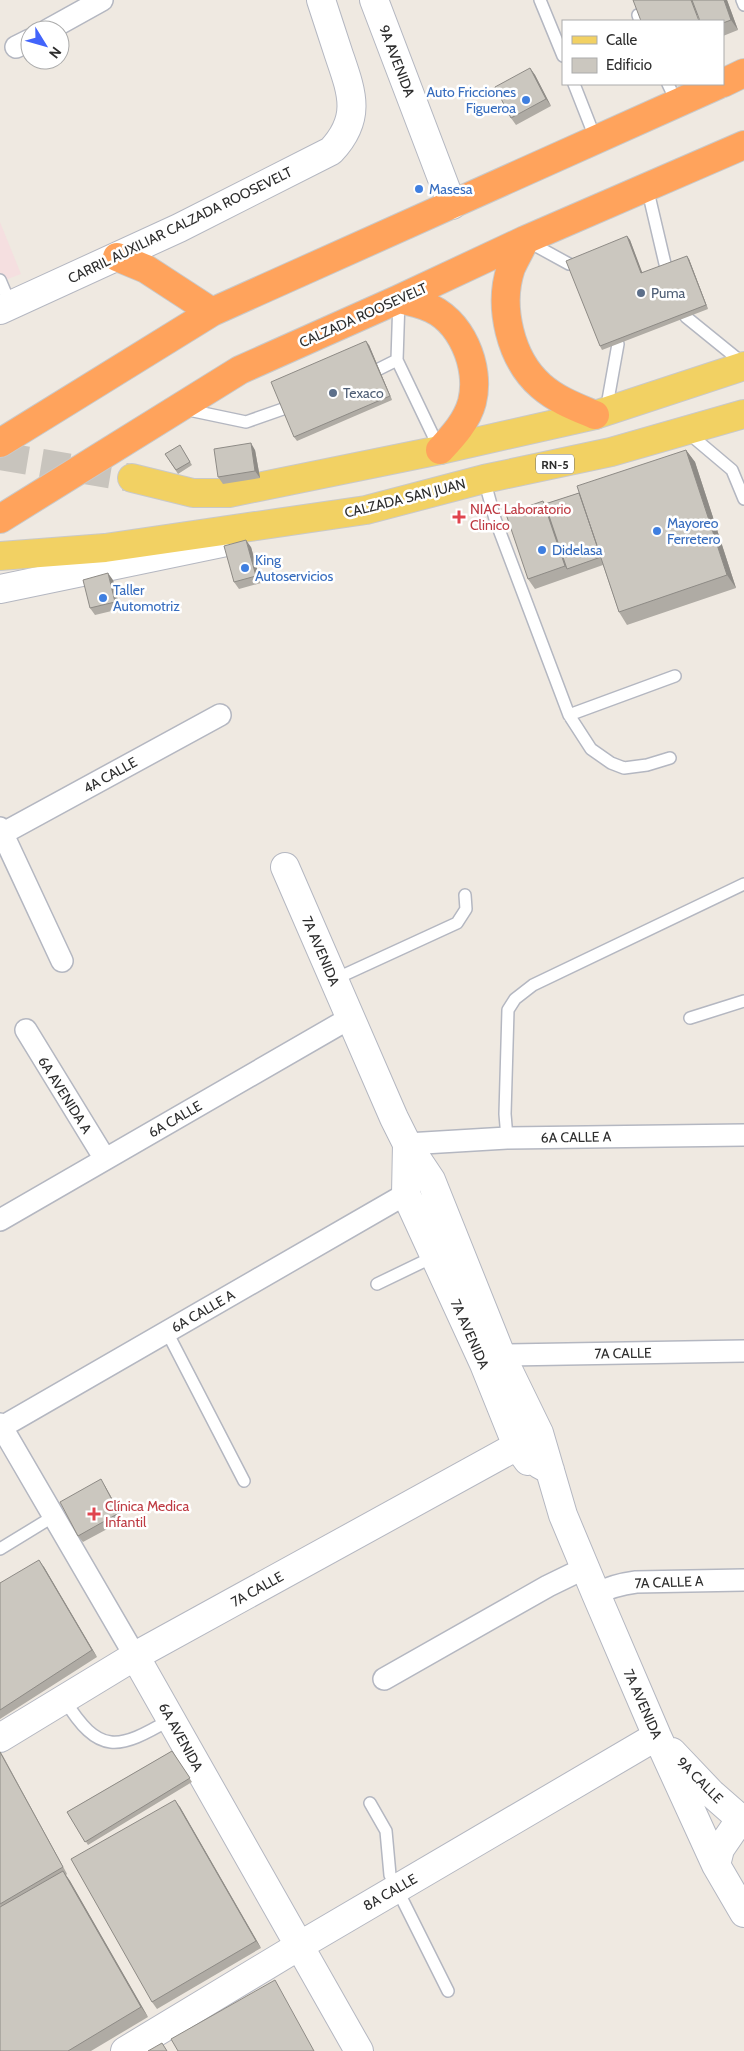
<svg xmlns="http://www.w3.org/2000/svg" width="744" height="2051" viewBox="0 0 744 2051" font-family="Cabin,sans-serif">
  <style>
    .medical { fill: #f5dfe0 }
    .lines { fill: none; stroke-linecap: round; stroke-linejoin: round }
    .primary-tunnel { stroke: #c8c4bd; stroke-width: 28; stroke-dasharray: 28 14; stroke-linecap: butt }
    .lane-casing { stroke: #b4b7c1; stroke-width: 14 }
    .street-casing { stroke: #b4b7c1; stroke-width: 24 }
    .secondary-casing { stroke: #b4b7c1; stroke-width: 30 }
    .primary-casing { stroke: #c9c9c9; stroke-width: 30 }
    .highway-casing { stroke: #c9c9c9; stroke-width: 30 }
    .lane { stroke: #fff; stroke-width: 11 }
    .street { stroke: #fff; stroke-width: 21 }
    .secondary { stroke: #fff; stroke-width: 28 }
    .primary { stroke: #f2d163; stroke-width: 28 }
    .highway { stroke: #ffa35c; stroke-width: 28 }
    .wall { fill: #afaba4 }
    .shaded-wall { fill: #8e8b86 }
    .building { fill: #cbc7bf; stroke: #8e8b86 }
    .shop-dot { fill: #3f7fe0; stroke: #fff; stroke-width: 2 }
    .service-dot { fill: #5c6f8a; stroke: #fff; stroke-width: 2 }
    .health-dot { fill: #e0444e; stroke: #fff; stroke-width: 2 }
    .labels { text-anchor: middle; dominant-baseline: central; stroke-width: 5; stroke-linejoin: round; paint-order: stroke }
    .shield { fill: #fff; stroke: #6d6d6d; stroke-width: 1 }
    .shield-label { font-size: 12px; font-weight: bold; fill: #2e2e2e }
    .street-label { font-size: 14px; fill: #2e2e2e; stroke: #fff }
    .shop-label { font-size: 14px; fill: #366cbe; stroke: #fff; text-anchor: start }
    .service-label { font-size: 14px; fill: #4e5e75; stroke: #fff; text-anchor: start }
    .health-label { font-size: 14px; fill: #be3a42; stroke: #fff; text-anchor: start }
  </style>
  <rect width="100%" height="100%" fill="#efe9e1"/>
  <path class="medical" d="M 0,222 L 21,274 L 0,282 Z"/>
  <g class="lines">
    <path class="primary-tunnel" d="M 0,456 L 132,478"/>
    <g class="lane-casing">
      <path id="lane" d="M 540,0 L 563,56
        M 742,0 L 744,5
        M 638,15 L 640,21
        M 574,84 L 596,140
        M 668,84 L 677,103
        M 647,187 L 666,268
        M 527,241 L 569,264
        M 0,280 L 11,306
        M 686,317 L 744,364
        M 397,360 L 440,450
        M 379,369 L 397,360 L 399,299
        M 184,409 L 246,422 L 283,409
        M 606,411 L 618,344
        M 687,432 L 732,470 L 744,499
        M 484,479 L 495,519 L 569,715 L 591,749 L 611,763 L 624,768 L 647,765 L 670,758
        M 569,715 L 675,676
        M 333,980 L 457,923 L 466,909 L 465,895
        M 690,1018 L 744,1001
        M 507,1138 L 505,1114 L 508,1010 L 515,999 L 533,985 L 744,884
        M 377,1284 L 435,1256
        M 167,1332 L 244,1481
        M 0,1549 L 54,1516
        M 64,1699 C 99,1756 118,1750 171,1719
        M 370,1803 L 386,1831 L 390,1875 L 448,1991"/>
    </g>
    <g class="street-casing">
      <path id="street" d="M 48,30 L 102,0
        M 16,47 L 30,40
        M 0,828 L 62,961
        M 0,835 L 220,715
        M 26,1030 L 105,1159
        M 407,1144 L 507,1138 L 744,1135
        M 0,1220 L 350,1018
        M 501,1355 L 744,1351
        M 0,1424 L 135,1656
        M 0,1428 L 406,1194
        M 596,1594 C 609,1587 621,1584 636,1582 L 744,1580
        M 384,1679 L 548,1586 L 585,1568"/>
    </g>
    <g class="secondary-casing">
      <path id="secondary" d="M 374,0 L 452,205
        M 0,310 L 179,228 L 331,151 C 362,118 352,93 339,55 C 333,37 327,18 321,0
        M 0,589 L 231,541
        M 285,867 L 394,1118 L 407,1144 L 431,1180 L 501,1355 L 539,1433 L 563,1515 L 596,1594 L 657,1736 L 716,1865 L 744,1913
        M 407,1144 L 406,1194 L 484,1364 L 517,1446 L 528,1461
        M 135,1656 L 359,2051
        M 0,1738 L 135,1656 L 517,1446 L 539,1464 L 550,1470
        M 672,1752 L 711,1793 L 744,1822
        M 716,1865 L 720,1849 L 740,1820
        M 125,2051 L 299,1946 L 657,1736"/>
    </g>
    <g class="primary-casing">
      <path id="primary" d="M 132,478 L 193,493 L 229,493 L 440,450 L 595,415 L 744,366
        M 0,556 L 105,548 L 366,510 L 484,479 L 611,452 L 744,414"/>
    </g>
    <g class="highway-casing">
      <path id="highway" d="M 723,83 L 744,73
        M 525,240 C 521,249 515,259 511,268 C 498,306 510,359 541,386 C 557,400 576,407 595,415
        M 117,257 L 146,269 L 212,312
        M 399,299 C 407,301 417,303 425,306 C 461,318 481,367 472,402 C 467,421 453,436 440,450
        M 0,443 L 212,312 L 720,84
        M 0,519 L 240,370 L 399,299 L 525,240 L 744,145"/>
    </g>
    <use href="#lane" class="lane"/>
    <use href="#street" class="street"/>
    <use href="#secondary" class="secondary"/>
    <use href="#primary" class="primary"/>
    <use href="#highway" class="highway"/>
  </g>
  <path class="wall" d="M 633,0 L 727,0 L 738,30 L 723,36 L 723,21 Z
    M 530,68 L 535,75 L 551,106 L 516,125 L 511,118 Z
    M 627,236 L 630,240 L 642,273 L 689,259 L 708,309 L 602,350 L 600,346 Z
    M 369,345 L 392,400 L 297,441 L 294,437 Z
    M 180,445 L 192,465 L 178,474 L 165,454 Z
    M 255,450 L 260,478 L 223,484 L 218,477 Z
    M 686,450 L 695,462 L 736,588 L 627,625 L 619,612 L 603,565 L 535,589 L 528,579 L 545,504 L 579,493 Z
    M 251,547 L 261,583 L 239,589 L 234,582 Z
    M 113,580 L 120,609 L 95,615 L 90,608 Z
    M 105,1486 L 124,1520 L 83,1542 L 78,1536 Z
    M 44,1567 L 97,1657 L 0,1719 L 0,1583 Z
    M 0,1751 L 67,1874 L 66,1875 L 70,1881 L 148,2017 L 91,2051 L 0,2051 Z
    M 172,1751 L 192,1782 L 88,1845 L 67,1812 Z
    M 180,1807 L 261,1948 L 157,2009 L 152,2002 Z"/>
  <path class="shaded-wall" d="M 724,0 L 727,0 L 738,30 L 731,20 Z
    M 530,68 L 535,75 L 551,106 L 546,99 Z
    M 627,236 L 630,240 L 644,277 L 641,273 Z
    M 687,256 L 689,259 L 708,309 L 706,305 Z
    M 366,341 L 369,345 L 392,400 L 390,396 Z
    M 251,443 L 255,450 L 260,478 L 255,471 Z
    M 686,450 L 695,462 L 736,588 L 727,575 Z
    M 543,501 L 550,511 L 567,569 L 565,566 Z
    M 246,540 L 251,547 L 261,583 L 256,576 Z
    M 108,573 L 113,580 L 120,609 L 115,602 Z
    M 101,1479 L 105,1486 L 124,1520 L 119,1513 Z
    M 39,1560 L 44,1567 L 97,1657 L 92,1650 Z
    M 0,1751 L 3,1756 L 67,1874 L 63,1867 Z
    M 175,1800 L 180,1807 L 261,1948 L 256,1941 Z
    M 63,1871 L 70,1881 L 148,2017 L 141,2007 Z"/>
  <path class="building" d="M 633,0 L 691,0 L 699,21 L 641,21 Z
    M 692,0 L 724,0 L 731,20 L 723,23 L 723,21 L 700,21 Z
    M 530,68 L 546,99 L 511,118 L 495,87 Z
    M 627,236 L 641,273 L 687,256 L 706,305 L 600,346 L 566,261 Z
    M 366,341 L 390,396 L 294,437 L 271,382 Z
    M 251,443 L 255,471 L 218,477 L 214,449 Z
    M 180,445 L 190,462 L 176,470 L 165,454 Z
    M 686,450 L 727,575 L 619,612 L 577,486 Z
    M 579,493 L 601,557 L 567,569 L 545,504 Z
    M 543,501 L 565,566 L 528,579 L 506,514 Z
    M 246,540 L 256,576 L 234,582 L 224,546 Z
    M 108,573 L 115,602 L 90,608 L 83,580 Z
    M 101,1479 L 119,1513 L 78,1536 L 60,1502 Z
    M 39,1560 L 92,1650 L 0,1710 L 0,1583 Z
    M 172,1751 L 190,1778 L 85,1842 L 67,1812 Z
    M 0,1752 L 63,1867 L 0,1904 Z
    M 175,1800 L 256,1941 L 152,2002 L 71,1859 Z
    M 63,1871 L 141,2007 L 68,2051 L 0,2051 L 0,1907 Z
    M 275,1980 L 314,2051 L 178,2051 L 171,2039 Z
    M 162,2043 L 167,2051 L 148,2051 Z"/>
  <g class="shop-dot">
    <circle cx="526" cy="100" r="5"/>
    <circle cx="419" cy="189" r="5"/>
    <circle cx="657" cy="531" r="5"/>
    <circle cx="542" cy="550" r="5"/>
    <circle cx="245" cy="568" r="5"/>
    <circle cx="103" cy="598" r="5"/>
  </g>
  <g class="service-dot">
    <circle cx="641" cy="293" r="5"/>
    <circle cx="333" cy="393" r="5"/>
  </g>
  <g class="health-dot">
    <path d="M456.5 509.5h5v5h5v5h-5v5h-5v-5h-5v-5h5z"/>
    <path d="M91.5 1506.5h5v5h5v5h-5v5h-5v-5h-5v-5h5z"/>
  </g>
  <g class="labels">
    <rect class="shield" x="536" y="454.5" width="38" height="19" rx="4"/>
    <g class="shield-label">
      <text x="555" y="464">RN-5</text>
    </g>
    <g class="street-label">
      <text transform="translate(397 61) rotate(69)">9A AVENIDA</text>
      <text transform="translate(180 225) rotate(-26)">CARRIL AUXILIAR CALZADA ROOSEVELT</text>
      <text transform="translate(363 315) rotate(-24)">CALZADA ROOSEVELT</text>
      <text transform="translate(405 498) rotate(-14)">CALZADA SAN JUAN</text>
      <text transform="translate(110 775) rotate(-29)">4A CALLE</text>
      <text transform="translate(321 951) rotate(67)">7A AVENIDA</text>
      <text transform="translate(65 1095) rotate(58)">6A AVENIDA A</text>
      <text transform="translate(175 1119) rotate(-30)">6A CALLE</text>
      <text transform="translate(576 1137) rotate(-1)">6A CALLE A</text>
      <text transform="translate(203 1311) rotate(-30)">6A CALLE A</text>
      <text transform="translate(470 1334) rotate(66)">7A AVENIDA</text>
      <text transform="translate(623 1353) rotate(-1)">7A CALLE</text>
      <text transform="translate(669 1582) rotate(-2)">7A CALLE A</text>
      <text transform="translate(257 1589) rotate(-29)">7A CALLE</text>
      <text transform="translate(643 1704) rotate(66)">7A AVENIDA</text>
      <text transform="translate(181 1737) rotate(61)">6A AVENIDA</text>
      <text transform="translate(700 1780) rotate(45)">9A CALLE</text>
      <text transform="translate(390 1892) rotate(-30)">8A CALLE</text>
    </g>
    <g class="shop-label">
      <text x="516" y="92" text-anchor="end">Auto Fricciones<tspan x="516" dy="16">Figueroa</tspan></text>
      <text x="429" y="189">Masesa</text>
      <text x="667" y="523">Mayoreo<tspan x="667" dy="16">Ferretero</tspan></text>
      <text x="552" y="550">Didelasa</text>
      <text x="255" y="560">King<tspan x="255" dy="16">Autoservicios</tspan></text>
      <text x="113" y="590">Taller<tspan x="113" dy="16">Automotriz</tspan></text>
    </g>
    <g class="service-label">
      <text x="651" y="293">Puma</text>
      <text x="343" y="393">Texaco</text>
    </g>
    <g class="health-label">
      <text x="470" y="509">NIAC Laboratorio<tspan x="470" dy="16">Clinico</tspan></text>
      <text x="105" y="1506">Clínica Medica<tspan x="105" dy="16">Infantil</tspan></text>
    </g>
  </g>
  <rect x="562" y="20" width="162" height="65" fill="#ffffff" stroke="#ababab"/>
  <rect x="572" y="36" width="25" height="8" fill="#f2d163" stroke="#ababab"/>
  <text x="606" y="45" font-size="15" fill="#2e2e2e">Calle</text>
  <rect x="572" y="58" width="25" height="15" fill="#cbc7bf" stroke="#ababab"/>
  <text x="606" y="70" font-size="15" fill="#2e2e2e">Edificio</text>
  <g transform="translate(45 45) rotate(127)"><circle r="24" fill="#ffffff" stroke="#ababab"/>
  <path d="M0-4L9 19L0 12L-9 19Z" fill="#4264fb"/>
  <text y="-8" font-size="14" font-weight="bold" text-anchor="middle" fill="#2e2e2e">N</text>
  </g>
</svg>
